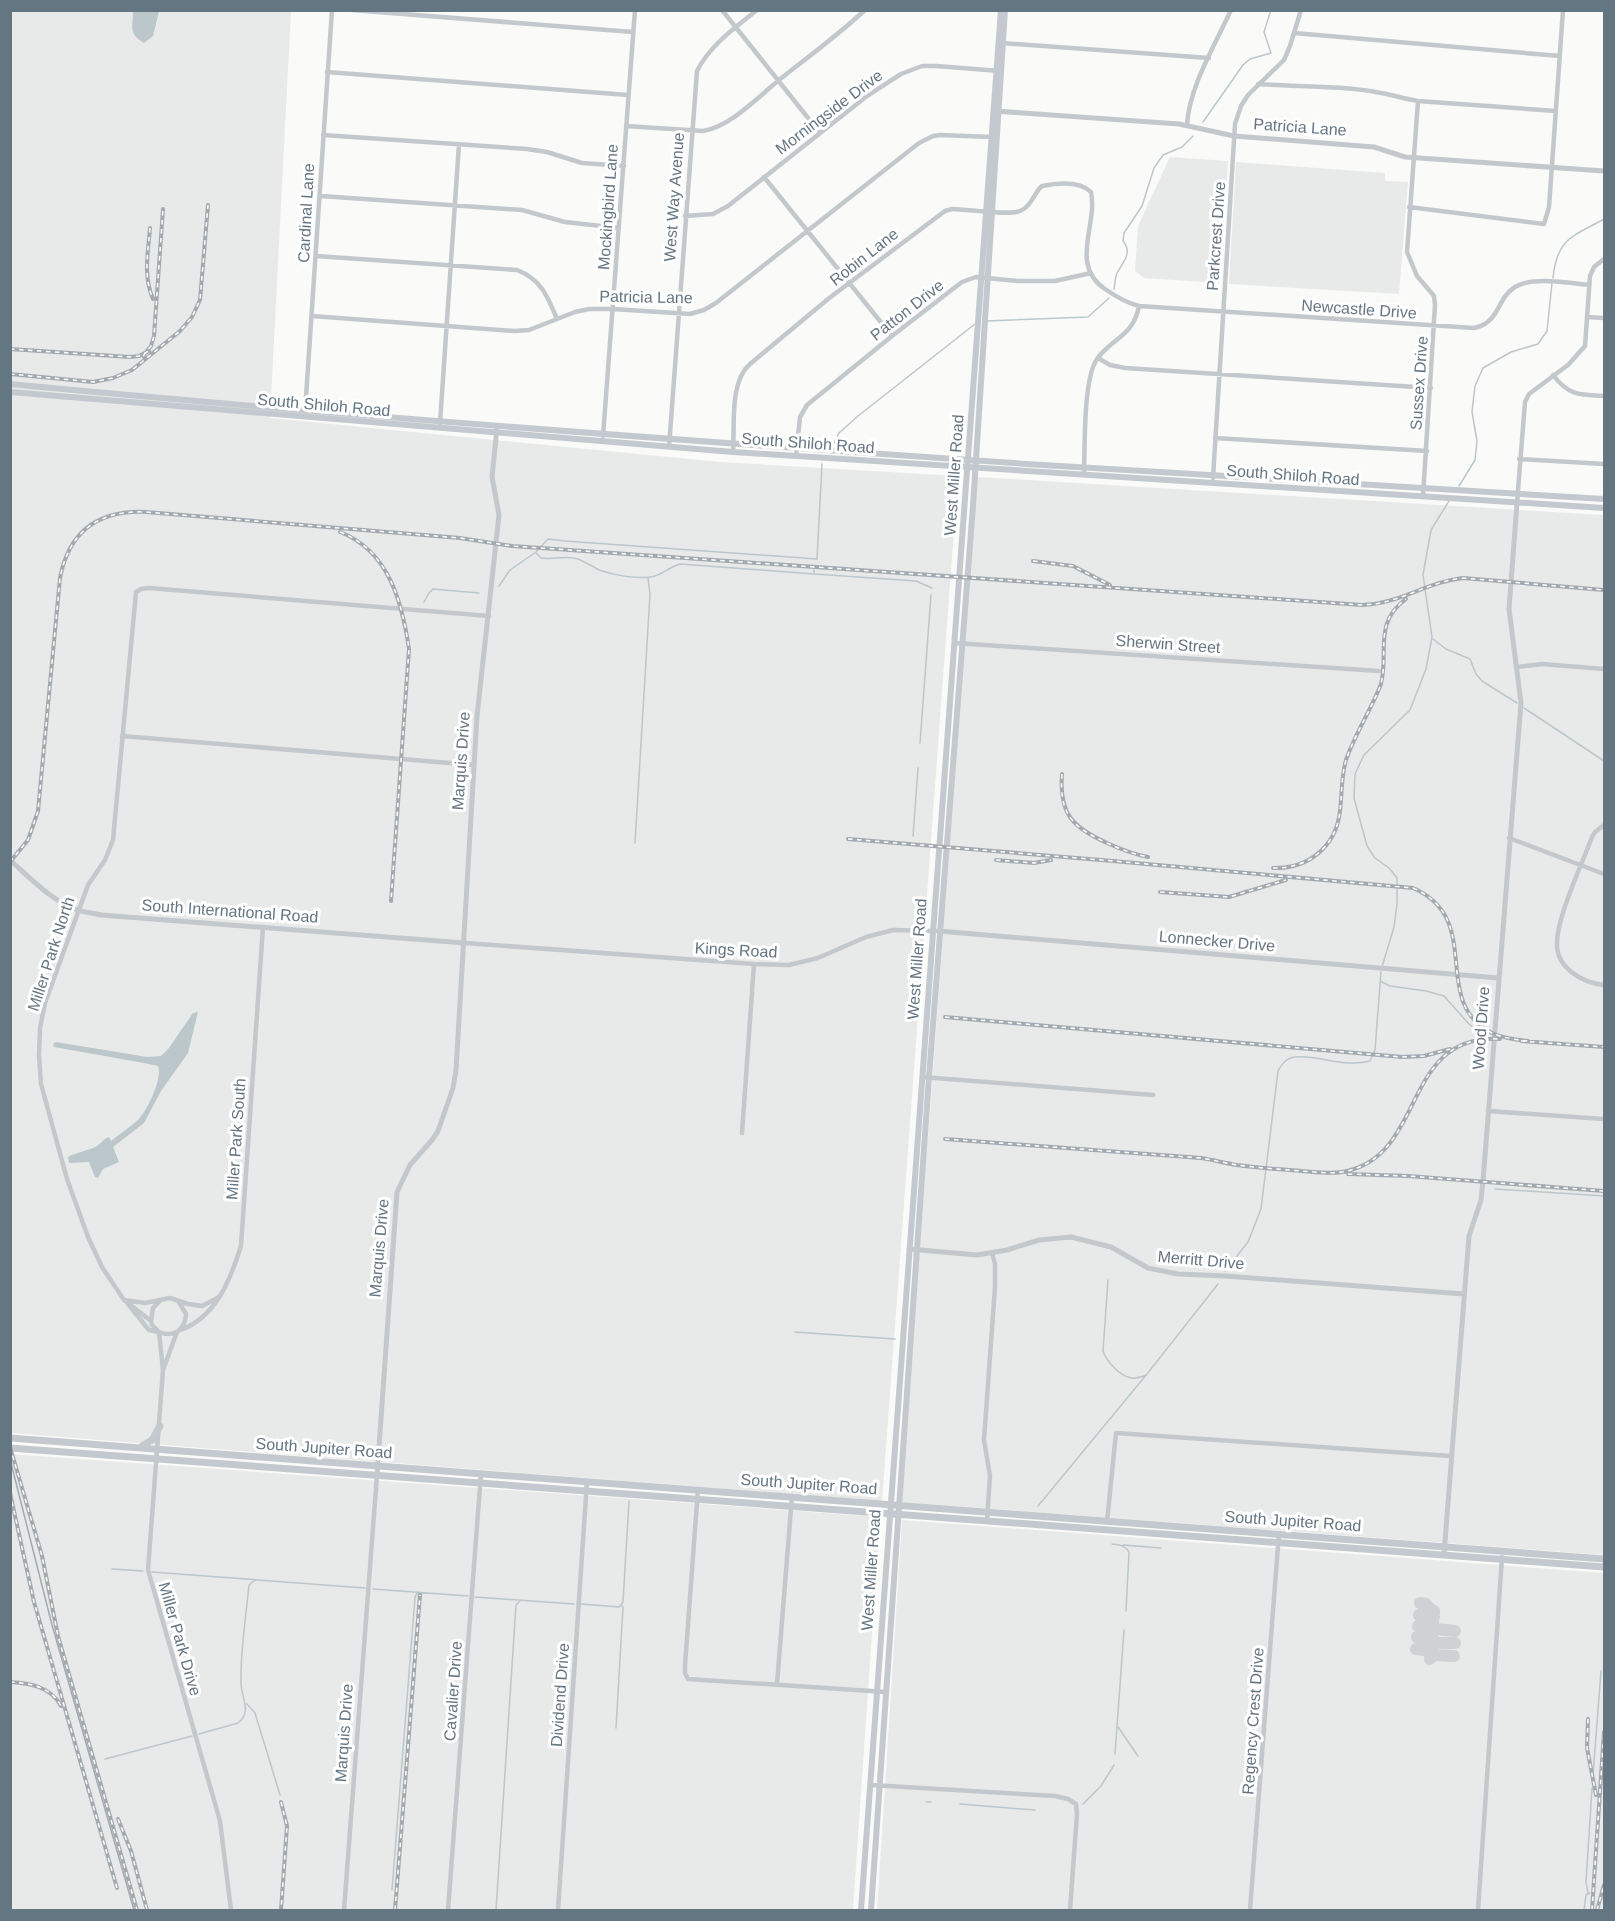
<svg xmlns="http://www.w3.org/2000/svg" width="1615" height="1921" viewBox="0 0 1615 1921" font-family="Arial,sans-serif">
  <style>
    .built { fill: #e8e9e9 }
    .water { fill: #bbc7cb }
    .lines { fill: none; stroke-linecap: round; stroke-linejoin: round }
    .stream { stroke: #bbc7cb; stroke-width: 1.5 }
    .taxiway { stroke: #ced2d4; stroke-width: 12 }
    .minor { stroke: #c3c8cc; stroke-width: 4.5 }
    .tertiary { stroke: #c3c8cc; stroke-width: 5 }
    .secondary { stroke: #c3c9ce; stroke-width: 6 }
    .primary { stroke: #c3c9ce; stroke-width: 7 }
    .tram { stroke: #a2aab0; stroke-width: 1.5 }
    .rail-casing { stroke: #a2aab0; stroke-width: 4 }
    .rail { stroke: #fff; stroke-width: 1.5; stroke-dasharray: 4.5; stroke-linecap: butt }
    .labels { text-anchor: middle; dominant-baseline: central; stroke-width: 6; stroke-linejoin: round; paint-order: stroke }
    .street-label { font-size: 16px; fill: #657683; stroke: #fff }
  </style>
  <rect width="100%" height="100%" fill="#fafaf8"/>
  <path class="built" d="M 10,11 L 291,11 L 270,418 L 720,462 L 958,476 L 882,1501 L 11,1433 Z
    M 1170,157 L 1228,161 L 1220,283 L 1144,278 L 1135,271 L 1138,226 Z
    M 1236,162 L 1385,173 L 1385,181 L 1408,182 L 1399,294 L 1229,284 Z
    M 977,477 L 1604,515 L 1604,1555 L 901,1502 Z
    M 10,1454 L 880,1517 L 853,1910 L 11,1910 Z
    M 902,1520 L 1604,1573 L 1604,1910 L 877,1910 Z"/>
  <path class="water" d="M 133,11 L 159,11 L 153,36 L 144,43 C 128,34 133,27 133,11 Z
    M 198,1012 L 188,1053 L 161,1091 L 144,1123 L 113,1147 L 119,1162 L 103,1169 L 98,1178 L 95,1177 L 89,1162 L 69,1163 L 68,1157 C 77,1152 88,1151 97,1146 C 103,1142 103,1139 109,1137 L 111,1141 C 120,1134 130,1127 138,1120 C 147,1111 163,1078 158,1066 L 144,1063 L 54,1047 L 53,1044 L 56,1042 L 147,1057 L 161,1056 L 169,1048 L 193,1013 Z"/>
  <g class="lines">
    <path class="stream" d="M 1203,122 L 1243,65 L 1250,59 L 1271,53 L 1264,32 L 1271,10
      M 1553,278 C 1557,238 1572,237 1604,219
      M 1114,289 C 1115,284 1115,278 1117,273 C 1123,262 1133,253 1123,241 L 1124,233 L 1142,206 L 1154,168 L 1163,155 L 1182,147 L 1193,136
      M 987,321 L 1088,317 L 1109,298
      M 832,447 L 839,433 L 858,416 L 975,324
      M 1459,486 L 1475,460 L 1477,441 L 1472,412 L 1475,386 L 1483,368 L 1511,352 L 1538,344 L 1547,331 L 1552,283
      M 536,553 L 541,558 C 553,560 565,555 578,559 C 585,562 592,566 599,570 C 613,575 635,579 650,577 C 661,576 669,567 680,564 L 814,574
      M 814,570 L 814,574 L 916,581 L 932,588
      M 499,586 L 510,570 L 536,552 L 548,539 L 565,541 L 817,559 L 822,464
      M 424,602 L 429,593 L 433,589 L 479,593
      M 1433,639 L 1446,649 L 1470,659 L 1476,674 L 1482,681 L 1517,703
      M 1524,708 L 1604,761
      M 920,743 L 931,595
      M 913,836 L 918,768
      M 635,843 L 650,594 L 648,578
      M 1382,967 L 1394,927 L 1397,904 L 1397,878 L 1389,868 L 1375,858 L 1367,846 L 1354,798 L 1355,774 L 1364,755 L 1410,710 L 1426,669 L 1432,637 L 1423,575 L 1431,530 L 1449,501
      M 1380,981 L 1390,986 L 1426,991 L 1444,996 L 1469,1024 L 1481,1033
      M 1495,1189 L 1604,1196
      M 1225,1271 L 1248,1242 L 1261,1209 L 1278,1071 C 1282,1064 1286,1058 1295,1057 C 1320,1055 1344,1068 1370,1061 L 1375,1050 L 1381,972
      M 1108,1280 L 1103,1351 C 1106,1361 1120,1376 1131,1378 C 1136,1379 1141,1377 1146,1375
      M 795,1332 L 895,1339
      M 1038,1506 L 1147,1374 L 1218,1284
      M 1112,1544 C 1119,1545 1125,1545 1129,1552 L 1126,1611
      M 1123,1545 L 1161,1548
      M 112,1569 L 143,1571
      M 152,1572 L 365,1588
      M 373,1589 L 468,1596
      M 475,1597 L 574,1604
      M 581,1604 L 619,1607 L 623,1602 L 629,1501
      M 247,1704 L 255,1713 L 280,1795
      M 1118,1727 L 1138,1756
      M 616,1728 L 623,1607 L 621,1605
      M 199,1734 L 238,1723 C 252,1712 242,1699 241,1684 C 240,1652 246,1617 249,1585 L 255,1580
      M 1115,1754 L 1124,1630
      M 105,1759 L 192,1736
      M 1593,1775 L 1601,1671
      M 926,1802 L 931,1802
      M 960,1804 L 1035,1810
      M 1083,1804 L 1101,1786 L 1114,1765
      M 392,1890 L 415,1597 L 418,1592
      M 1588,1893 L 1586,1882 L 1592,1788
      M 496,1910 L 516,1605 L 521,1600
      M 1584,1910 L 1586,1895 L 1590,1893"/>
    <path class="taxiway" d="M 1420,1603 L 1426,1604 L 1430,1609 L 1434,1611 L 1430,1659
      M 1419,1615 L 1434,1617
      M 1418,1626 L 1433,1628
      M 1433,1631 L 1435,1629 L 1455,1631
      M 1417,1637 L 1432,1640
      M 1432,1643 L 1455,1643
      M 1416,1649 L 1432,1651
      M 1431,1655 L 1454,1656"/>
    <path class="minor" d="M 352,10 L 633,32
      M 722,10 L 820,133
      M 1294,33 L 1560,56
      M 1001,43 L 1209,58
      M 327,72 L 628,95
      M 1258,84 C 1299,87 1341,85 1381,93 C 1394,95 1404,99 1418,101 L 1556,111
      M 1418,101 L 1407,252 L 1417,276 L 1434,296 L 1435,305 L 1423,496
      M 1187,125 C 1189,87 1215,45 1231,10
      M 626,126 L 703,131 C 731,126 757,98 779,80 C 808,57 837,36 865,10
      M 323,135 L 527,149 L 547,152 L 582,163 L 624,166
      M 764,177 L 892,336
      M 321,196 L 522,210 L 565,222 L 619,228
      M 1409,207 L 1544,224 L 1549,207 L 1563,10
      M 685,216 L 713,214 L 728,206 L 867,96 L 901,74 L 922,66 L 936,66 L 1000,71
      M 316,256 L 517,270 C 541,279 548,297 557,319
      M 312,316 L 514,331 L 529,330 L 575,312 L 589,309 L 613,309 L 690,314 L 704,310 L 716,303 L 919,143 L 933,136 L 940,135 L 992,137
      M 1587,317 L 1604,318
      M 1098,358 L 1110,365 L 1125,368 L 1431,388
      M 1553,375 C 1569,396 1580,395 1604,396
      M 305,412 L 332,10
      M 440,423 L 459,144
      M 603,436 L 635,10
      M 1215,438 L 1427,451
      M 669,447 L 697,71 C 711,44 734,29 757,10
      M 733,452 C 735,426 729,382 750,364 L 828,299 L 945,211 L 952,209 C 967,209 1008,216 1020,211 C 1031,207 1034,193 1042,186 C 1057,183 1080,181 1091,192 C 1098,226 1069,264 1105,289 C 1115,296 1127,303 1139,306 L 1474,328 C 1500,323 1496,299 1515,287 C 1533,276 1569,283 1589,285
      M 796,456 L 800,417 L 807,405 L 892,336 L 962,282 L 976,277 L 1018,281 L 1055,281 L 1091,273
      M 1519,459 L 1604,464
      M 1084,474 C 1085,448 1083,379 1097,359 C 1112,338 1133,337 1139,306
      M 1213,478 L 1235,124 L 1241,106 L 1248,95 L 1284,60 L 1290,46 L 1301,10
      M 1517,503 L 1525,402 L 1529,394 L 1568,365 L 1585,346 L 1590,276 L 1594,267 L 1604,259
      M 955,643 L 1379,671
      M 1517,667 L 1542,664 L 1604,669
      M 122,736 L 474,765
      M 1604,825 L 1595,832 L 1592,837 C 1582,864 1557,917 1557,943 C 1556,968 1583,983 1604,985
      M 1509,838 L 1604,874
      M 465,943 L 754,964 L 789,965 L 818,958 L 866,937 L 893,930 L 933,931
      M 922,1077 L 1153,1095
      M 1488,1111 L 1604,1119
      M 742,1133 L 754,964
      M 124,1300 L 145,1303 L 170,1298 L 188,1304 L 202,1306 L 219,1297
      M 128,1304 L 149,1330 L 158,1332
      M 151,1321 L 153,1308 L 160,1301
      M 180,1330 C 216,1318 231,1278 241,1246 L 263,927
      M 159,1332 C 174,1338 185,1330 186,1314 L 179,1302
      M 163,1370 L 177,1332
      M 698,1489 L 685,1665 L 685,1673 L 688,1679 L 886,1692
      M 987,1520 L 990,1476 L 984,1440 L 995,1287 L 995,1264 L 992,1253
      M 1107,1522 L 1116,1433 L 1451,1456
      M 777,1684 L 792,1496
      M 871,1785 L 1055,1796 L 1068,1799 L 1076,1804 L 1077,1814 L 1070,1910
      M 231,1910 L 220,1821 L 148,1570 L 163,1370 L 159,1332 L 152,1325 L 151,1321 L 124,1300 L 102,1267 L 88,1237 L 67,1179 L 41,1084 L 39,1055 L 40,1028 L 45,1003 L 88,885 L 105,860 L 113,840 L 136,592 L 141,589 L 149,588 L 489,616
      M 344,1910 L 377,1475
      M 448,1910 L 481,1473
      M 558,1910 L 587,1481
      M 1250,1910 L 1279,1533
      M 1478,1910 L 1502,1557"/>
    <path class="tertiary" d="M 995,111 L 1179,124 L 1234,136 L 1374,147 L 1405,157 L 1604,171
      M 10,860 C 30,878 53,902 78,910 C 86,913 94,913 101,915 L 465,943
      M 938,931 L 1498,978
      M 909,1249 L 977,1255 L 1007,1250 L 1039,1240 L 1071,1237 L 1111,1247 L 1148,1268 L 1178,1274 L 1226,1276 L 1464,1294
      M 377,1475 L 397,1192 L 410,1165 L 432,1140 L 438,1131 L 453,1088 L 456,1070 L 477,716 L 499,515 L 492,477 L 497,428
      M 1444,1554 L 1469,1236 L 1481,1200 L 1483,1181 L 1521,703 L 1509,609 L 1517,503"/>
    <path class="secondary" d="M 10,384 C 354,417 699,442 1043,465 C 1230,477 1418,486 1604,499
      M 10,392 L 733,452 L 1604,508
      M 861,1910 L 1001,10
      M 871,1910 L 929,1077 L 973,506 L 1005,10"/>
    <path class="primary" d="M 10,1438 L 1604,1559
      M 142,1446 L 152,1440 L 160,1426
      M 10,1448 L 1604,1567"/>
    <path class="tram" d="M 10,1459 L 52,1625 L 134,1910"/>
    <g class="rail-casing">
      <path id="rail" d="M 150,228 C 148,252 143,276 153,299
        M 10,349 L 130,357 L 139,356 L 149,351
        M 143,356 L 151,346 L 154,336 L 163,209
        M 10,374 L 93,382 L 113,378 L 132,370 L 180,331 L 192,317 L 200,300 L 208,205
        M 340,532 C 389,551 402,602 409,649 L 391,901
        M 1033,561 L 1073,566 L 1110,585
        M 1062,774 C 1059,814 1072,827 1107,843 C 1120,849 1133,854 1148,857
        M 848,839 L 1113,861 L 1413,888 C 1486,920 1428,1001 1492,1033 C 1503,1038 1517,1040 1528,1041
        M 996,860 L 1034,863 L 1051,860
        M 10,862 L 28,840 L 38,811 L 60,578 C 69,531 99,510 146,512 L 460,538 L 512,546 L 1362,605 C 1400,604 1426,582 1463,578 L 1604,590
        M 1273,868 C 1308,869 1336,847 1340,811 C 1342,795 1341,777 1346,760 C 1355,734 1371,710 1381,684 C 1389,651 1373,623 1406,599
        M 1160,892 L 1229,897 L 1286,880
        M 945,1017 L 1402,1057 L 1424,1056 L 1450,1049
        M 1521,1041 L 1604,1047
        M 945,1139 L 1201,1158 C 1213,1160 1225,1163 1237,1165 C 1258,1168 1279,1169 1301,1171 C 1317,1172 1335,1175 1351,1170 C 1426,1149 1403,1034 1500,1039
        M 1348,1174 L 1408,1176 L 1604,1191
        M 10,1447 L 42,1556 L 58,1636 L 137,1910
        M 10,1493 L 34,1602 L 117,1888
        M 10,1682 C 30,1683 51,1687 61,1706
        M 1588,1719 L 1587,1748 L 1596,1795
        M 281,1802 L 287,1826 L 281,1910
        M 118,1819 L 131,1851 L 147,1910
        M 395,1910 L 420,1595
        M 1592,1910 L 1604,1732
        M 1597,1910 L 1604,1885"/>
    </g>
    <use href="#rail" class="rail"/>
  </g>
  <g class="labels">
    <g class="street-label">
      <text transform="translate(829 112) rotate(-37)">Morningside Drive</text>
      <text transform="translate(1300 127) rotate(4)">Patricia Lane</text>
      <text transform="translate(674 197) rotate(-86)">West Way Avenue</text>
      <text transform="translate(608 207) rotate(-86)">Mockingbird Lane</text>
      <text transform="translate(306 213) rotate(-87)">Cardinal Lane</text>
      <text transform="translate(1216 236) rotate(-86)">Parkcrest Drive</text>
      <text transform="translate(864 257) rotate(-38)">Robin Lane</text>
      <text transform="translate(646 297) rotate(1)">Patricia Lane</text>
      <text transform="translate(1359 309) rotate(4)">Newcastle Drive</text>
      <text transform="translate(907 310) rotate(-38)">Patton Drive</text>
      <text transform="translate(1419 383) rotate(-86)">Sussex Drive</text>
      <text transform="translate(324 405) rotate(5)">South Shiloh Road</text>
      <text transform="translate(808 443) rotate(4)">South Shiloh Road</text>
      <text transform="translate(954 475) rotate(-86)">West Miller Road</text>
      <text transform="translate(1293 475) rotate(4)">South Shiloh Road</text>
      <text transform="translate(1168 644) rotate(4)">Sherwin Street</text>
      <text transform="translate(461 761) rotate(-86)">Marquis Drive</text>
      <text transform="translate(230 911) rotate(4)">South International Road</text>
      <text transform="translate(1217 941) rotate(5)">Lonnecker Drive</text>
      <text transform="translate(736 950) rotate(3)">Kings Road</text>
      <text transform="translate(51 954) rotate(-72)">Miller Park North</text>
      <text transform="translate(917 959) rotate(-86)">West Miller Road</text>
      <text transform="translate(1481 1028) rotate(-86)">Wood Drive</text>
      <text transform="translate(236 1139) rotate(-86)">Miller Park South</text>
      <text transform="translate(379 1248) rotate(-85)">Marquis Drive</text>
      <text transform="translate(1201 1260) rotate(5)">Merritt Drive</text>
      <text transform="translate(324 1448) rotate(4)">South Jupiter Road</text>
      <text transform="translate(809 1484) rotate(4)">South Jupiter Road</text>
      <text transform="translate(1293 1521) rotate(4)">South Jupiter Road</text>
      <text transform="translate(871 1570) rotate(-86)">West Miller Road</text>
      <text transform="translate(180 1639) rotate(74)">Miller Park Drive</text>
      <text transform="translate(453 1691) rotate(-86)">Cavalier Drive</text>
      <text transform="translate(560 1695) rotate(-86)">Dividend Drive</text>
      <text transform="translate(1253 1721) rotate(-86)">Regency Crest Drive</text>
      <text transform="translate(344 1733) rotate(-86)">Marquis Drive</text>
    </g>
  </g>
  <rect width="1615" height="1921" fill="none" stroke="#657683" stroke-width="24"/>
</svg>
